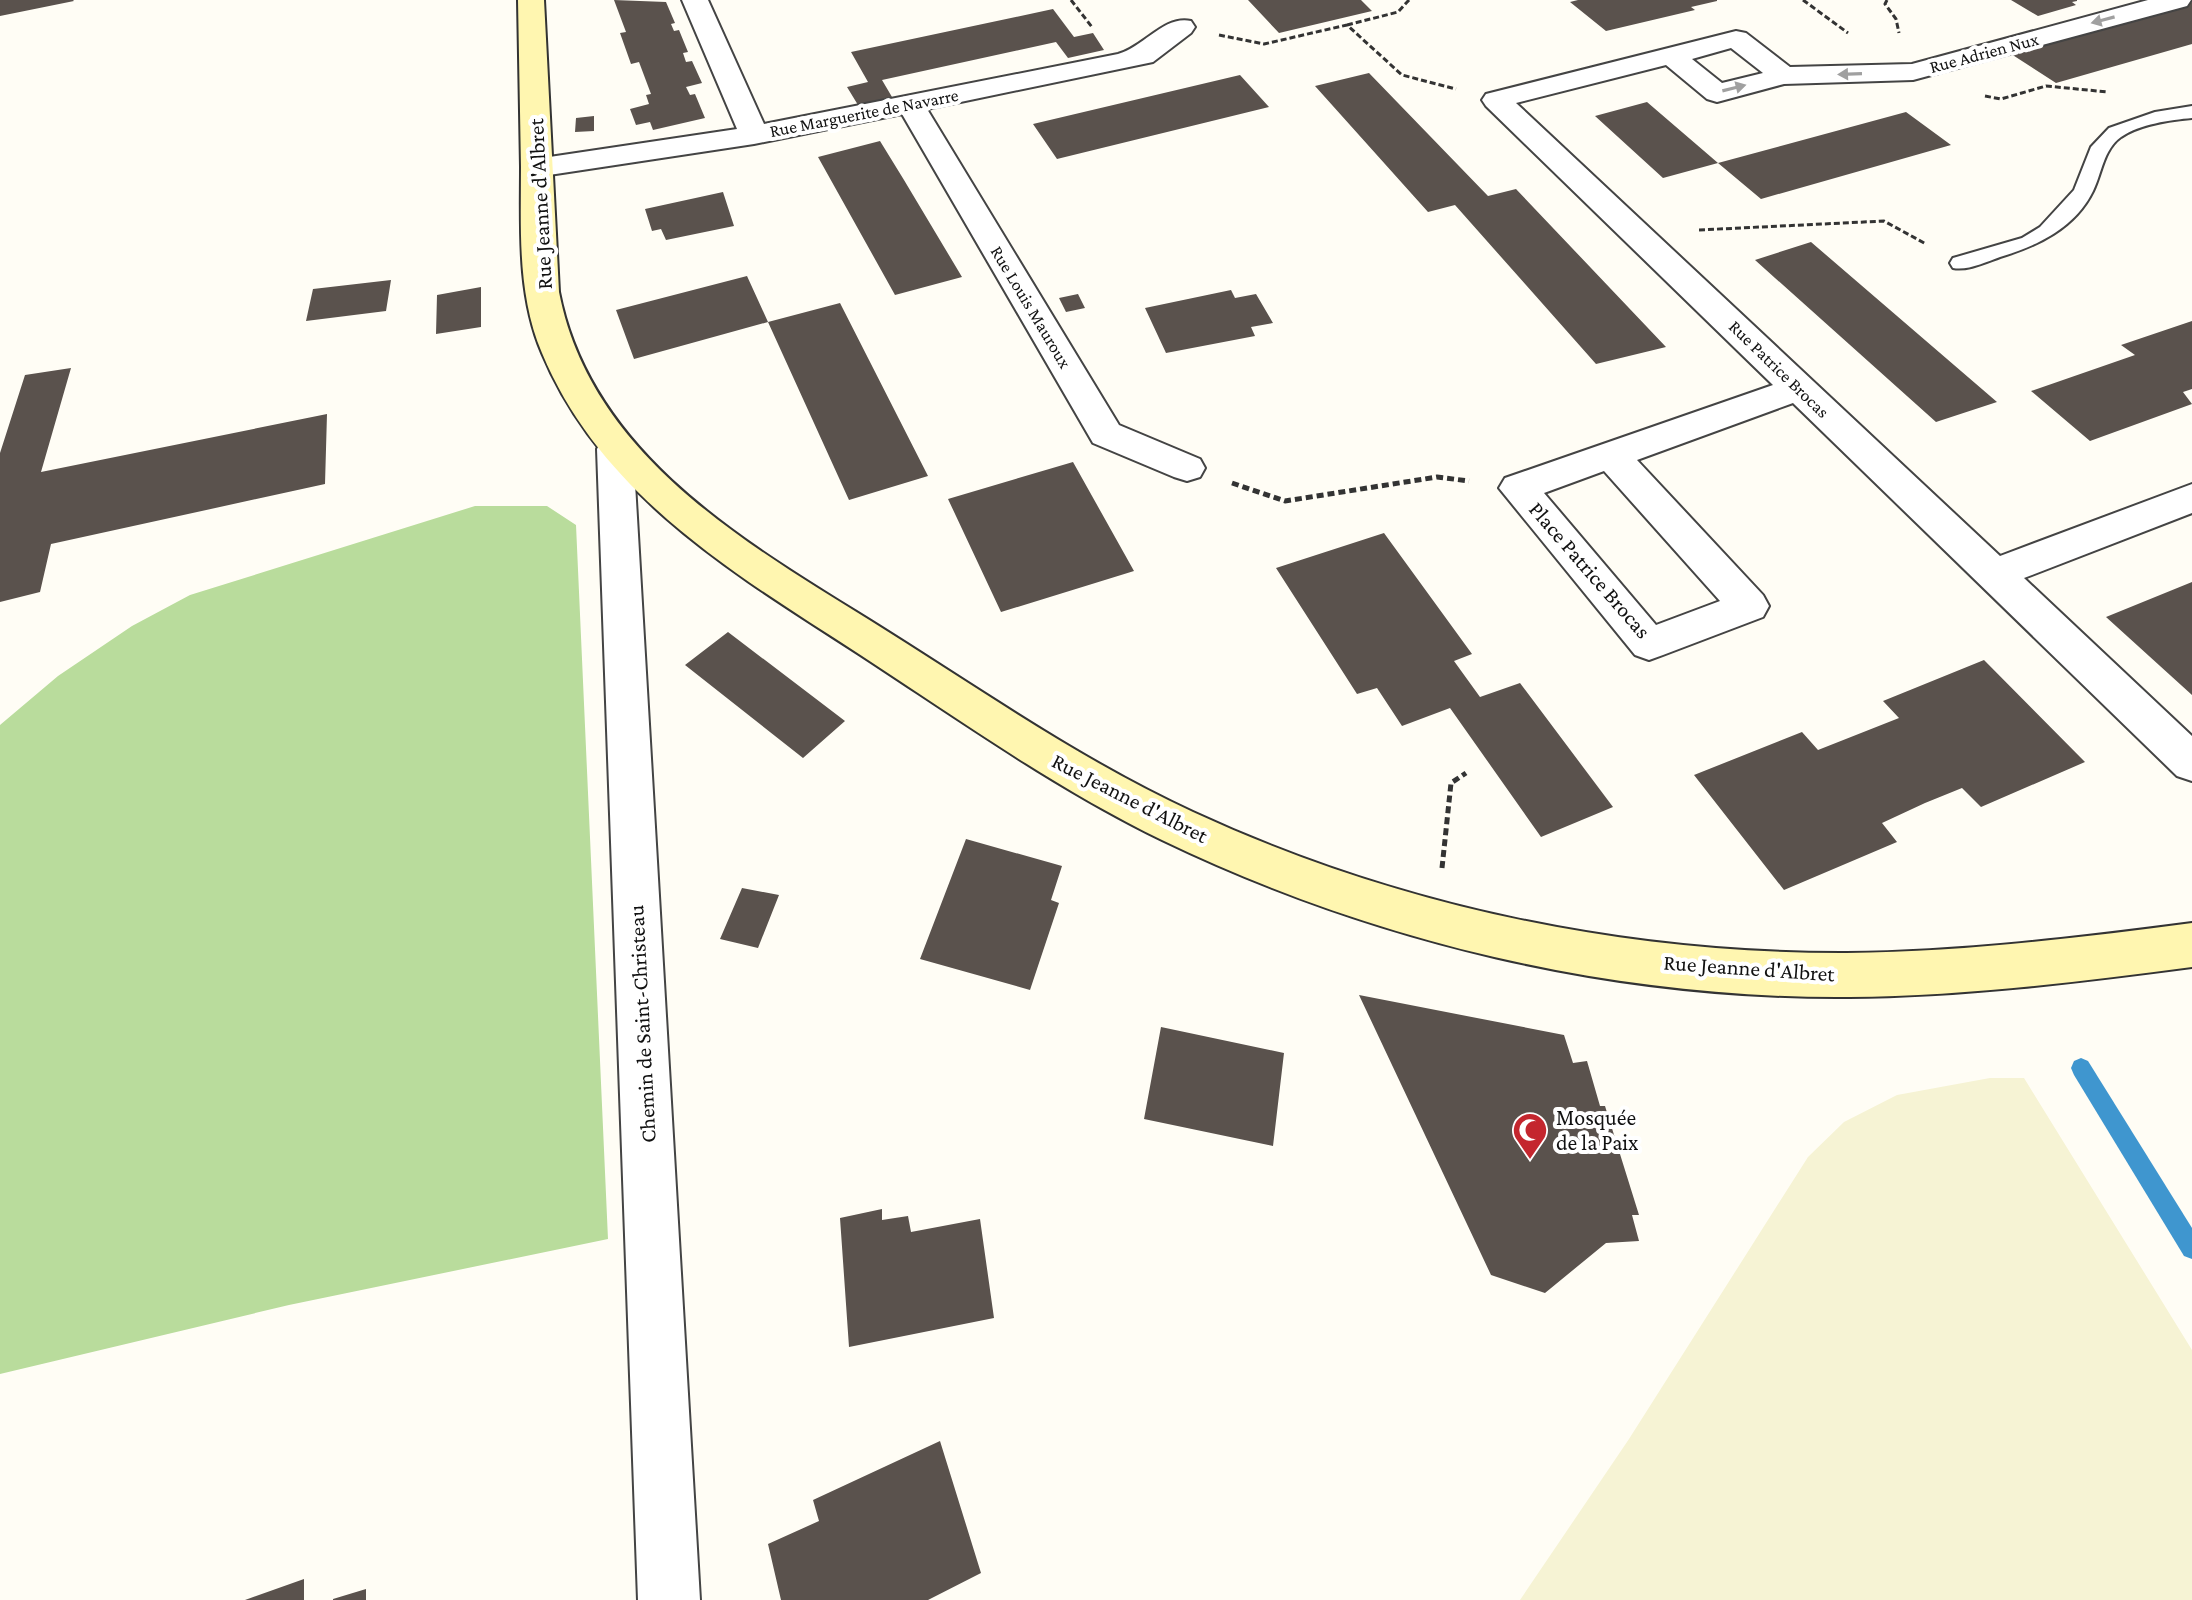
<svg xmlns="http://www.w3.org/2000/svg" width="2192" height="1600" viewBox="0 0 2192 1600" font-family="'Crimson Pro',serif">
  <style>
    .farmland { fill: #f6f3d4 }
    .forest { fill: #b9dc9c }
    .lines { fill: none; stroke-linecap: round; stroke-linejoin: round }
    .stream { fill: #3f96cf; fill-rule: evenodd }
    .building { fill: #5a524d }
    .lane-casing { stroke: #444; stroke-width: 4 }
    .street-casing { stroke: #444; stroke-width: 4 }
    .secondary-casing { stroke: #333; stroke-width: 4 }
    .path-far1 { stroke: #333; stroke-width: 3; stroke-dasharray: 6 3; stroke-linecap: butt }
    .path { stroke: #333; stroke-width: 5; stroke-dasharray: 7 4; stroke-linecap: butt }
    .lane { fill: #fff; fill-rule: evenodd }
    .street { fill: #fff; fill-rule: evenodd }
    .secondary { fill: #fff6b0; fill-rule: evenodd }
    .oneway { fill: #a0a0a0 }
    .labels { text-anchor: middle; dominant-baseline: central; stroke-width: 8; stroke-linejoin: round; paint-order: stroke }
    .far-street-label { font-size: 18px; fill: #111; stroke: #fff }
    .street-label { font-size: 22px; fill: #111; stroke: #fff }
    .poi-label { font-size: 22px; fill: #111; stroke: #fff; text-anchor: start }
  </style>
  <rect width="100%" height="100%" fill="#fffdf5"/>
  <path class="farmland" d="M 1990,1078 L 2024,1078 L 2192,1350 L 2192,1600 L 1520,1600 L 1629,1439 L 1808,1157 L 1844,1122 L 1897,1095 Z"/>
  <path class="forest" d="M 475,506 L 547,506 L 576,525 L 608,1239 L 289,1305 L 0,1374 L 0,725 L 58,676 L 132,626 L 190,595 Z"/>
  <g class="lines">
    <path class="stream" d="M 2081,1058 L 2088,1061 L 2192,1228 L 2192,1259 L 2184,1256 L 2074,1075 L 2071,1068 L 2074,1061 Z"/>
  </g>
  <path class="building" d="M 0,0 L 73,0 L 74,1 L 0,16 Z
    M 614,0 L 666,2 L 675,23 L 671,24 L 674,31 L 679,30 L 688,52 L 683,53 L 686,62 L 692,61 L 702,83 L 686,87 L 690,95 L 695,94 L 705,118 L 653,130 L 650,122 L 636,125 L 630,109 L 649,104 L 646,95 L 651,94 L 639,62 L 631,64 L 620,33 L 626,32 Z
    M 1248,0 L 1361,0 L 1372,11 L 1279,33 Z
    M 1578,0 L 1717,0 L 1717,1 L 1691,7 L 1695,10 L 1606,31 L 1570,2 Z
    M 2011,0 L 2077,0 L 2077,1 L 2072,2 L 2076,5 L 2038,16 Z
    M 2192,2 L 2192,44 L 2056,83 L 2008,52 Z
    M 1053,9 L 1074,37 L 1093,33 L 1104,50 L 1068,58 L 1056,42 L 882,80 L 892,97 L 858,105 L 847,87 L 868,82 L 851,52 Z
    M 1369,73 L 1488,196 L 1516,189 L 1666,347 L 1596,364 L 1455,205 L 1428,212 L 1315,86 Z
    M 1240,75 L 1269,107 L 1057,159 L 1033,124 Z
    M 1647,102 L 1718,163 L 1906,112 L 1951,145 L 1761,199 L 1718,163 L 1663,178 L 1595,116 Z
    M 594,116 L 594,131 L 575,132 L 576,118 Z
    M 880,141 L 904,180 L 962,277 L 895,295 L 818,157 Z
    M 723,192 L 734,226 L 666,240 L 661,229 L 652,231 L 645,209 Z
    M 1811,242 L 1997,402 L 1936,422 L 1755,260 Z
    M 747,276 L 768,322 L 634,359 L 616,310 Z
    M 391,280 L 386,311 L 306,321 L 313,289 Z
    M 481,287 L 481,327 L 436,334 L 437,295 Z
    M 1231,290 L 1235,298 L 1256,294 L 1273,323 L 1251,327 L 1255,336 L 1166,353 L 1145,308 Z
    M 1078,294 L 1085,308 L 1066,312 L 1059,298 Z
    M 840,303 L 928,476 L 849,500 L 768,322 Z
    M 2192,321 L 2192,389 L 2183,392 L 2192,404 L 2090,441 L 2031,391 L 2135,355 L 2121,345 Z
    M 71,368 L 41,472 L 327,414 L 325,484 L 51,544 L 40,592 L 0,602 L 0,453 L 25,375 Z
    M 1073,462 L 1134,571 L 1001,612 L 948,499 Z
    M 1384,533 L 1472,654 L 1454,661 L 1480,697 L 1520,683 L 1613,807 L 1541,837 L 1450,708 L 1402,726 L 1377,688 L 1357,694 L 1276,568 Z
    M 2192,582 L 2192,695 L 2106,617 Z
    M 728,632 L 845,721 L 803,758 L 685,665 Z
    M 1984,660 L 2085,762 L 1981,807 L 1962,788 L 1925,803 L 1882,823 L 1897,842 L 1784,890 L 1694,775 L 1802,732 L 1818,750 L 1899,718 L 1883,701 Z
    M 966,839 L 1062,866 L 1051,900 L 1059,903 L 1030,990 L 920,959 Z
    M 742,888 L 779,895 L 758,948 L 720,939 Z
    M 1359,995 L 1564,1035 L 1573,1063 L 1587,1061 L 1600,1106 L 1605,1106 L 1639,1215 L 1632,1215 L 1639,1241 L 1606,1243 L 1545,1293 L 1491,1275 Z
    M 1161,1027 L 1284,1053 L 1273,1146 L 1144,1119 Z
    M 882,1209 L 882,1220 L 908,1216 L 911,1232 L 980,1219 L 994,1318 L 849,1347 L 840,1218 Z
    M 940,1441 L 981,1573 L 928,1600 L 781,1600 L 768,1544 L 819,1521 L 813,1500 Z
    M 304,1579 L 304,1600 L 245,1600 Z
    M 366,1589 L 366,1600 L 333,1600 L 333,1599 Z"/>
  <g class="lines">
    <g class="lane-casing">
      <path id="lane" d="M 2192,106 L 2192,118 C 2170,120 2140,124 2121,137 C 2103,150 2102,173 2093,191 C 2075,228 2037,246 2000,257 C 1986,262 1967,271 1953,268 L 1950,263 L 1953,258 L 2022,238 L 2040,227 L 2074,190 L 2091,147 L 2109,128 L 2155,112 Z"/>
    </g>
    <g class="street-casing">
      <path id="street" d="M 682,0 L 708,0 L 764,124 L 1118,54 C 1144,47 1164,15 1191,21 L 1195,27 L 1191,33 L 1153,62 L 927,109 L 1119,425 L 1200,459 L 1205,468 L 1200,477 L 1187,481 L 1174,477 L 1093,443 L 902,114 L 754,144 L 536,177 L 525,174 L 521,168 L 525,162 L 536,159 L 737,129 Z
        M 2148,0 L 2191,0 L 2187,6 L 1913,80 L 1784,84 L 1717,102 L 1707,99 L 1666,65 L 1516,103 L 2000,556 L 2192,484 L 2192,513 L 2024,578 L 2192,736 L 2192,781 L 2177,776 L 1793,403 L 1637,460 L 1763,595 L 1769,606 L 1763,617 L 1663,655 L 1649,660 L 1635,655 L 1499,488 L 1505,478 L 1773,385 L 1486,106 L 1482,100 L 1486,94 L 1736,31 L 1746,33 L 1790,67 L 1912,64 ZM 1731,48 L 1763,73 L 1722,83 L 1692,59 ZM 1604,471 L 1720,601 L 1656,625 L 1544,493 Z
        M 615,436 L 628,440 L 633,449 L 700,1600 L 638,1600 L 597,449 L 602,440 Z"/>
    </g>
    <g class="secondary-casing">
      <path id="secondary" d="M 518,0 L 544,0 L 559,292 C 590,453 742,541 871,621 C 977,687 1080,760 1193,812 C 1396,906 1623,954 1847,953 C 1963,952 2077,938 2192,923 L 2192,967 C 2078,982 1964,996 1849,997 C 1613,999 1374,942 1162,840 C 1055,788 957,718 859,654 C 735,574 601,495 542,353 C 517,295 521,228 521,167 C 520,111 519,56 518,0 Z"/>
    </g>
    <path class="path-far1" d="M 1071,0 L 1092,27
      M 1803,0 L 1848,33
      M 1887,0 L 1885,4 L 1896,19 L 1899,33
      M 1347,25 L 1398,12 L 1409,0
      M 1219,35 L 1264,44 L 1347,25 L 1402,75 L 1456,89
      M 1985,96 L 2001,99 L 2046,86 L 2108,92
      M 1699,230 L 1884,221 L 1926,244"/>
    <path class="path" d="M 1232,483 L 1285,501 L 1437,477 L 1469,481
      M 1442,868 L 1451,783 L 1466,773"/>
    <use href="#lane" class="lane"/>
    <use href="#street" class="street"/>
    <use href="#secondary" class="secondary"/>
  </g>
  <defs><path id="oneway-solid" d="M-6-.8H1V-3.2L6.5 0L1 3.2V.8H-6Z" transform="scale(2)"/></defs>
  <g class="oneway">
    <use href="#oneway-solid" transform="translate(2103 20) rotate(165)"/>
    <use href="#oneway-solid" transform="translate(1850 74) rotate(178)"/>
    <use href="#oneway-solid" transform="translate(1734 88) rotate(-14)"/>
  </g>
  <defs>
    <g id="mosque-pin" transform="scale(1.8)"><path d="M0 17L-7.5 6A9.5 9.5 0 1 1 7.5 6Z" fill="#c4262e" stroke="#fff"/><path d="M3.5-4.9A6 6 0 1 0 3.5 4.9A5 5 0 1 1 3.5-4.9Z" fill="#fff"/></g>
  </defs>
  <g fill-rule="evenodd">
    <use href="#mosque-pin" x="1530" y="1130"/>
  </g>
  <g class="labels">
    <g class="far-street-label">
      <text transform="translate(1984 53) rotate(-15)">Rue Adrien Nux</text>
      <text transform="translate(864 113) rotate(-11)">Rue Marguerite de Navarre</text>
      <text transform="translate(1031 307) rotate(59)">Rue Louis Mauroux</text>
      <text transform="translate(1779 369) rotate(44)">Rue Patrice Brocas</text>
    </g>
    <g class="street-label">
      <text transform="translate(540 204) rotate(-93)">Rue Jeanne d'Albret</text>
      <text transform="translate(1590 570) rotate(49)">Place Patrice Brocas</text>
      <text transform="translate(1130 798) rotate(27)">Rue Jeanne d'Albret</text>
      <text transform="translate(1749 968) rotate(4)">Rue Jeanne d'Albret</text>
      <text transform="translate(642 1024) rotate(-93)">Chemin de Saint-Christeau</text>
    </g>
    <g class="poi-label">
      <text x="1556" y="1117">Mosquée<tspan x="1556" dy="25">de la Paix</tspan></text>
    </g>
  </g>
</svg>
